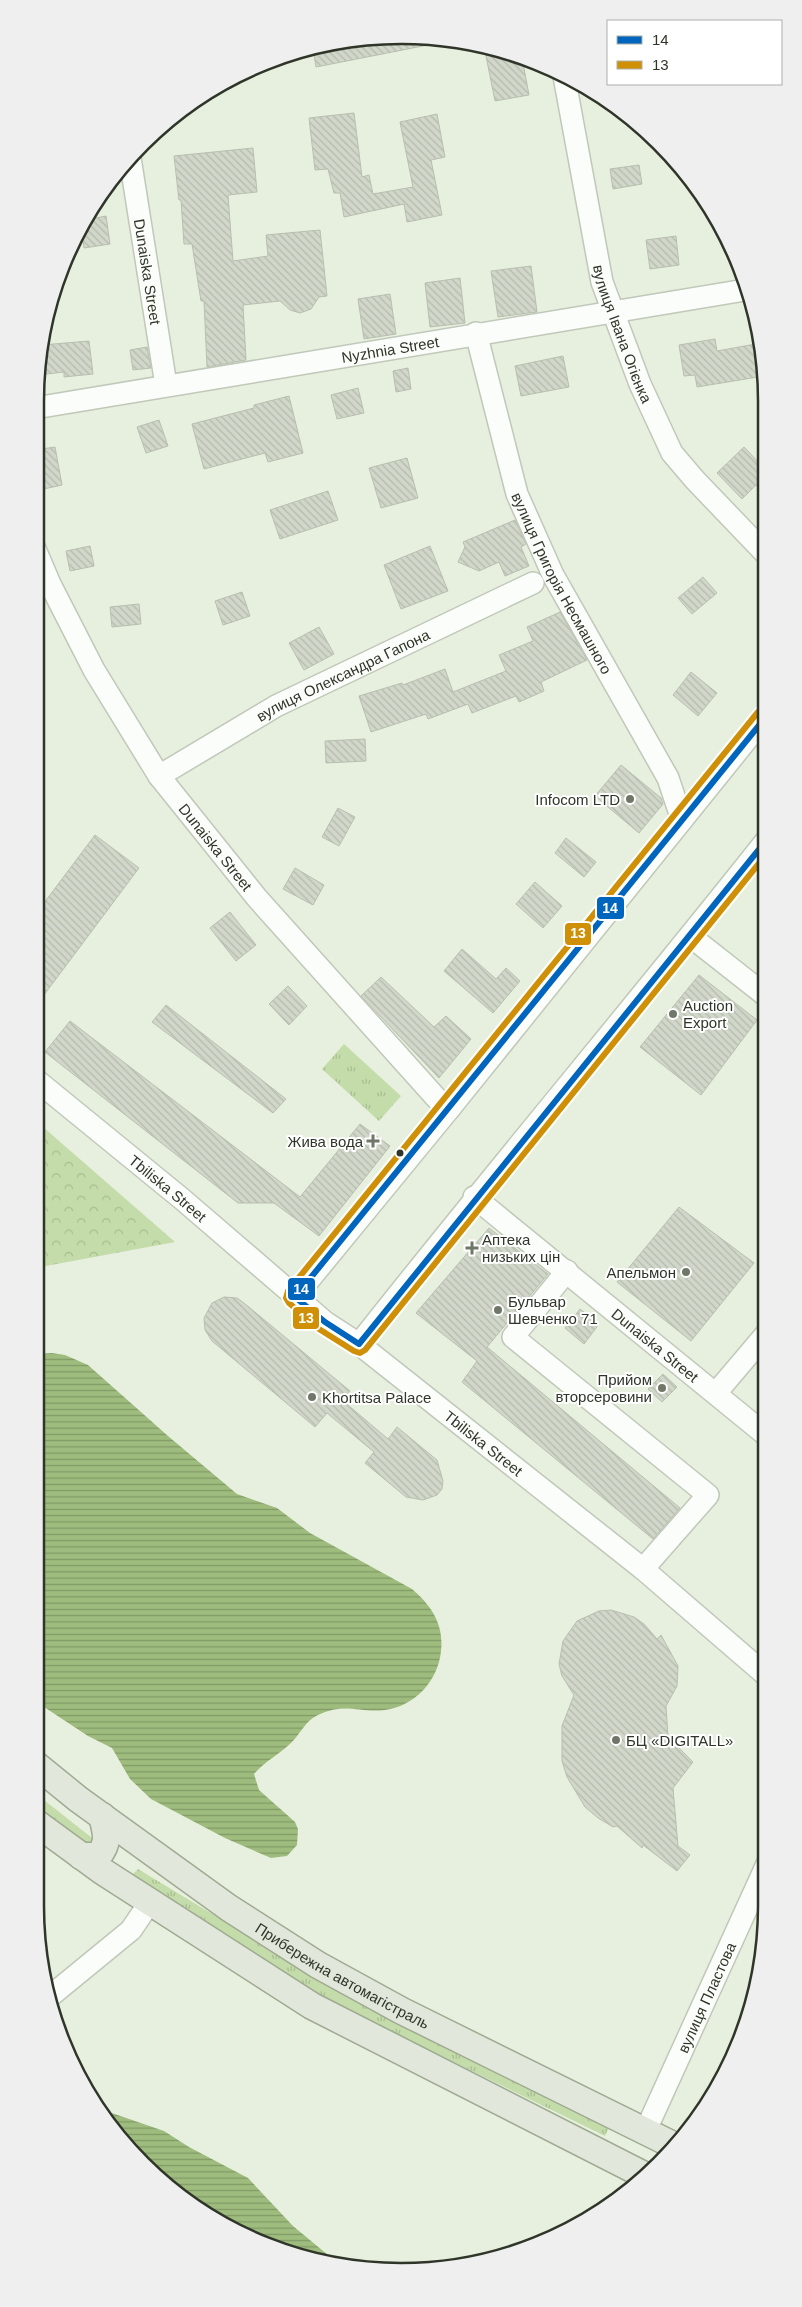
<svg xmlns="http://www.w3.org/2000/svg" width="802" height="2307" viewBox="0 0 802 2307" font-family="Arial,sans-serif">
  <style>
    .grass { fill: url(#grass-tufts) }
    .forest { fill: url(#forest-crowns) }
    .water { fill: url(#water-rules) }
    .building { fill: url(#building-back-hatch); stroke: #b8bfb0 }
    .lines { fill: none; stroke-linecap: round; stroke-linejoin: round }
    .minor-casing { stroke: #c0c8b9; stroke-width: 24 }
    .major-casing { stroke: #9faa92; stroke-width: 29 }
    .minor { stroke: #fbfdfa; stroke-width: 21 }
    .major { stroke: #e2e7db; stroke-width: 26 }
    .bus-1-casing { stroke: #fff; stroke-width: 10 }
    .bus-2-casing { stroke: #fff; stroke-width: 10 }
    .bus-1 { stroke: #0065bd; stroke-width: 6 }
    .bus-2 { stroke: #cf9008; stroke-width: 6 }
    .poi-dot { fill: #6f7768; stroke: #fff; stroke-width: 2 }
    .bus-dot { fill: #2f3629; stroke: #fff; stroke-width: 2 }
    .labels { text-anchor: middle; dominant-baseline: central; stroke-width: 4; stroke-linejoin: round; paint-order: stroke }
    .street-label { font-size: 15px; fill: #2f3629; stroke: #fff }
    .poi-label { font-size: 15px; fill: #2f3629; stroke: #fff; text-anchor: start }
    .rim { fill: none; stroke: #2f3629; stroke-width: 2.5 }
    .line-badge { stroke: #fff; stroke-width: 2 }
    .badge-label { font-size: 14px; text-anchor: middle; font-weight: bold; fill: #fff }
  </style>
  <defs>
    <pattern id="grass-tufts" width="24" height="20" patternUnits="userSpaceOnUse" patternTransform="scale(1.25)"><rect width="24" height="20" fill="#c3dca9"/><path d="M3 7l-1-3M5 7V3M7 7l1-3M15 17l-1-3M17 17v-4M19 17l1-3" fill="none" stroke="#a8bd91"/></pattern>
    <pattern id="forest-crowns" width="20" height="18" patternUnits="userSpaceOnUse" patternTransform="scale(1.25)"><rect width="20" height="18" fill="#c3dca9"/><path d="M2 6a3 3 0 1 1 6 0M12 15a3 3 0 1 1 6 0" fill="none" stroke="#a8bd91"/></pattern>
    <pattern id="water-rules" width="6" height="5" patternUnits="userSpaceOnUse" patternTransform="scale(1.25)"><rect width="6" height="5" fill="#9ebc7d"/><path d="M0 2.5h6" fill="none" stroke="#819a66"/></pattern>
    <pattern id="building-back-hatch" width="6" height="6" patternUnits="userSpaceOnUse" patternTransform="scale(1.25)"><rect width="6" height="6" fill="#d1d8ca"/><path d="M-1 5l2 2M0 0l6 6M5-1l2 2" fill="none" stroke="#b4baae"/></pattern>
  </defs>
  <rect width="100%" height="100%" fill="#e7f0de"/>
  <path class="grass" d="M 344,1044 L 401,1096 L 379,1121 L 322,1069 Z
    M 35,1793 L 101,1845 L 92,1853 L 35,1808 Z
    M 138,1869 L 323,1981 L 611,2123 L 605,2136 L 347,2010 L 299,1984 L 133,1882 L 133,1874 Z"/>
  <path class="forest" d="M 35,1120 L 175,1242 L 35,1268 Z"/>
  <path class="water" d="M 52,1353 L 65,1355 L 88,1365 L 168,1436 L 237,1494 L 277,1508 L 310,1533 L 412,1589 C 432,1606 444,1625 441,1651 C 438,1681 415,1706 385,1710 C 358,1713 346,1702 318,1715 C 305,1721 301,1733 292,1742 C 280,1754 265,1761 254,1774 L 259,1790 L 295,1822 L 298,1829 L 297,1845 L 287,1856 L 271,1858 L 264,1855 L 225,1838 L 151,1799 L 130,1779 L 112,1748 L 88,1736 L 35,1701 L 35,1354 Z
    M 103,2110 L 164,2131 L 189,2147 L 248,2178 L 293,2226 L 340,2265 L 239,2234 L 178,2197 L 126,2148 Z"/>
  <path class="building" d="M 427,36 L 428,45 L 316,67 L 313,48 L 353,38 Z
    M 484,46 L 495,47 L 522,58 L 529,95 L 495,101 Z
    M 354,113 L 362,177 L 369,175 L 373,194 L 413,187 L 400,122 L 437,114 L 445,157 L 431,160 L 442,215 L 407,222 L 404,204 L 344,217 L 340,193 L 334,193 L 328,169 L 315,170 L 309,118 Z
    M 253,148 L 257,192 L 228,195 L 233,261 L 268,256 L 266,235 L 320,230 L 327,296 L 319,297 L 311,309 L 300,313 L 290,310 L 280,301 L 243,305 L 246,360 L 207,367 L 204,301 L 201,301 L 192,244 L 184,244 L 181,200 L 179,200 L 174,156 Z
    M 639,165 L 642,184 L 613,189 L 610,169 Z
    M 106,216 L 110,244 L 84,248 L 81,226 L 85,220 Z
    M 676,236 L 679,265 L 650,269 L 646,240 Z
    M 531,266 L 537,312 L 498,317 L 491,271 Z
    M 460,278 L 465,323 L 430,327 L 425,283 Z
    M 390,294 L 396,334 L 364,339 L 358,299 Z
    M 715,339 L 717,351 L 761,343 L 764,353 L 764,376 L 697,387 L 695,375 L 684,376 L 679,345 Z
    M 89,341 L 93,374 L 64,377 L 64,372 L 38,375 L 42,345 Z
    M 147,347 L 151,368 L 133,370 L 130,350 Z
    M 563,356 L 569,387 L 521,396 L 515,366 Z
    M 408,368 L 411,389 L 396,392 L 393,371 Z
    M 358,388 L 364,413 L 337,419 L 331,395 Z
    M 289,396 L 303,453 L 268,462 L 265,453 L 204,469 L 192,424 L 254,408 L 254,405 Z
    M 159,420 L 168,446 L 146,453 L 137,427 Z
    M 55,447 L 62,485 L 35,491 L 35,450 Z
    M 744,447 L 764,468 L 764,494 L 756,485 L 742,499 L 717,473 Z
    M 407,458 L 418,498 L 381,508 L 369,468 Z
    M 328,491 L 338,520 L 280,539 L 270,510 Z
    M 515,520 L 526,544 L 521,547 L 529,566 L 505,576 L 499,562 L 479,571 L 458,562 L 465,547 L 463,542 Z
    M 90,546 L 94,566 L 70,571 L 66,551 Z
    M 430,546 L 448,591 L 401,609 L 384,565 Z
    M 703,577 L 717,593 L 692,614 L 678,598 Z
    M 242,592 L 250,616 L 223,625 L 215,601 Z
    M 139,604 L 141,624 L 112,627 L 110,607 Z
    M 560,612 L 587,660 L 541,682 L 544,691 L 519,702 L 516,696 L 472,713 L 468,704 L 428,719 L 426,714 L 371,732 L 359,696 L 402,683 L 403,685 L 445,669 L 453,692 L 506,671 L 499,655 L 533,641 L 527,627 Z
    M 319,627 L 334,654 L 304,670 L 289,643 Z
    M 691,672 L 717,693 L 698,716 L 673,695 Z
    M 365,739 L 366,761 L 326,763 L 325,741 Z
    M 621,765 L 661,798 L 663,804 L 639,833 L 595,796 Z
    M 338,808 L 355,817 L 339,846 L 322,837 Z
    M 95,835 L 139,868 L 35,1007 L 35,915 Z
    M 566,838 L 596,862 L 584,877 L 555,853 Z
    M 295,868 L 324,885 L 313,905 L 283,889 Z
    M 535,882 L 562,906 L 543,928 L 516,904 Z
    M 230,912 L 256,945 L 236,961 L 210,928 Z
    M 462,949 L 496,979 L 506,968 L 520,981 L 493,1013 L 444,971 Z
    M 699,975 L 757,1020 L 701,1095 L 640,1047 Z
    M 381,977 L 434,1027 L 446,1016 L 471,1039 L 439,1078 L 361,996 Z
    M 288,986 L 307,1006 L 289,1025 L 269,1004 Z
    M 166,1005 L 286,1099 L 273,1113 L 152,1022 Z
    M 70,1021 L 300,1197 L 360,1124 L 390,1146 L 319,1236 L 274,1203 L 238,1203 L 45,1052 Z
    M 679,1207 L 754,1263 L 691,1341 L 617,1282 Z
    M 489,1228 L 548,1274 L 487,1347 L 680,1508 L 653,1539 L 462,1382 L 477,1361 L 416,1313 Z
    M 224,1297 L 237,1298 L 244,1303 L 350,1391 L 342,1400 L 388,1439 L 397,1427 L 437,1460 L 443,1481 L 442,1489 L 437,1495 L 423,1500 L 406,1497 L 365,1463 L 374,1452 L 327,1413 L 315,1427 L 212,1341 L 205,1330 L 204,1318 L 212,1303 Z
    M 580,1309 L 599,1324 L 584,1344 L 565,1328 Z
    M 663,1374 L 677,1387 L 662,1402 L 648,1389 Z
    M 611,1610 L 634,1617 L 644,1624 L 657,1639 L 661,1635 L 678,1666 L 677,1686 L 666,1706 L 668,1737 L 693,1762 L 673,1788 L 678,1846 L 690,1855 L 677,1871 L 643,1845 L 642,1848 L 617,1826 L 613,1827 L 598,1818 L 585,1807 L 567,1777 L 562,1761 L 562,1726 L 574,1695 L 562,1676 L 559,1664 L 563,1641 L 577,1621 L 599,1611 Z"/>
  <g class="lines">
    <g class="minor-casing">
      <g id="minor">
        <path id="s1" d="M 564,76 L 602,282 L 640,384 L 672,453 L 695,480 L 764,552"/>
        <path id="s2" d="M 130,158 L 166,385"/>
        <path id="s3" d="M 476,333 L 517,494 L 553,575 L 668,778 L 682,820"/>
        <path id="s4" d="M 35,408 L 745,290"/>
        <path id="s5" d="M 35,549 L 50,584 L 94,670 L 159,776 L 257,898 L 439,1101 L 450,1108"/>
        <path id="s6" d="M 159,776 L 276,706 L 533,583"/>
        <path d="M 690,936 L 765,995"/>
        <path id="s7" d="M 35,1079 L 182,1199 L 325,1322 L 359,1344 L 643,1569 L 767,1676"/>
        <path id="s8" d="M 474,1197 L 766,1435"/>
        <path d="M 567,1271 L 513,1337 L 708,1495 L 643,1569"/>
        <path d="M 295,1297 L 450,1108 L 765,717"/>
        <path d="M 359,1344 C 492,1175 631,1011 765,842"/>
        <path d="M 716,1393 L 766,1334"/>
        <path d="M 48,1998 L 131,1930 L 150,1902"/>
        <path id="s9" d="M 645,2132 L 767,1864"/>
      </g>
    </g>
    <g class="major-casing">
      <g id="major">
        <path id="s10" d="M 35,1764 L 78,1799 L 229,1908 L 318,1965 L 402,2011 L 675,2146"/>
        <path d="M 35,1822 L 102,1871 L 312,2006 L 646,2176"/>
        <path d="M 81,1856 L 98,1856 C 110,1843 106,1832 102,1816"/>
      </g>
    </g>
    <use href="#minor" class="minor"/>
    <use href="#major" class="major"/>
    <g class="bus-1-casing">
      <path id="bus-1" d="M 765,718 L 295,1297 L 325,1322 L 359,1344 L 765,842"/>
    </g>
    <g class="bus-2-casing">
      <path id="bus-2" d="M 758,712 L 288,1291 L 286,1298 L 289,1303 L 319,1329 L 354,1351 L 360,1353 L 365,1350 L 765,856"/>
    </g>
    <use href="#bus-1" class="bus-1"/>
    <use href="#bus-2" class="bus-2"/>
  </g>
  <g class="poi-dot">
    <circle cx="630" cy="799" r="5"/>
    <circle cx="673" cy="1014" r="5"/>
    <path d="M370.5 1133.5h5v5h5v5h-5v5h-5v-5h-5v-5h5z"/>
    <path d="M469.5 1240.5h5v5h5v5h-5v5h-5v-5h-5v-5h5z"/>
    <circle cx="686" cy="1272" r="5"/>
    <circle cx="498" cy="1310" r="5"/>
    <circle cx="662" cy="1388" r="5"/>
    <circle cx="312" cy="1397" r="5"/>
    <circle cx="616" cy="1740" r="5"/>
  </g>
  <circle class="bus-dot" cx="400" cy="1153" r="4.5"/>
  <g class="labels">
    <g class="street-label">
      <text stroke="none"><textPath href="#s2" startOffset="115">Dunaiska Street</textPath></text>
      <text stroke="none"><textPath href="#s1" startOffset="265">вулиця Івана Огієнка</textPath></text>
      <text stroke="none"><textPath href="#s4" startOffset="360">Nyzhnia Street</textPath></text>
      <text stroke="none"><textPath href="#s3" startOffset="266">вулиця Григорія Несмашного</textPath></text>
      <text stroke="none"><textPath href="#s6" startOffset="210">вулиця Олександра Гапона</textPath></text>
      <text stroke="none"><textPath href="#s5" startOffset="350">Dunaiska Street</textPath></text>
      <text stroke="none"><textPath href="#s7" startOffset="172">Tbiliska Street</textPath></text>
      <text stroke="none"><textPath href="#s8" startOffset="234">Dunaiska Street</textPath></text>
      <text stroke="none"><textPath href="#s7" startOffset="578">Tbiliska Street</textPath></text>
      <text stroke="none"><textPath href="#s10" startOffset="374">Прибережна автомагістраль</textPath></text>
      <text stroke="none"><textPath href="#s9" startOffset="148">вулиця Пластова</textPath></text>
    </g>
    <g class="poi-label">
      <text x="620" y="799" text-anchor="end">Infocom LTD</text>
      <text x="683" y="1005">Auction<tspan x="683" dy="17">Export</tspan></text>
      <text x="363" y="1141" text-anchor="end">Жива вода</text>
      <text x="482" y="1239">Аптека<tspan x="482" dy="17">низьких цін</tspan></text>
      <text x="676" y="1272" text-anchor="end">Апельмон</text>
      <text x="508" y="1301">Бульвар<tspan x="508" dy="17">Шевченко 71</tspan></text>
      <text x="652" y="1379" text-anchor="end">Прийом<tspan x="652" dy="17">вторсеровини</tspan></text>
      <text x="322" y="1397">Khortitsa Palace</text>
      <text x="626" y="1740">БЦ «DIGITALL»</text>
    </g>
  </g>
  <path d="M0 0H802V2307H0ZM401 44H401A357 357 0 0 1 758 401V1906A357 357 0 0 1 401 2263H401A357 357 0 0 1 44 1906V401A357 357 0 0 1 401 44Z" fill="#eeefee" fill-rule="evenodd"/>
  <path class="rim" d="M401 44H401A357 357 0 0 1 758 401V1906A357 357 0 0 1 401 2263H401A357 357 0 0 1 44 1906V401A357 357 0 0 1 401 44Z"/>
  <g class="line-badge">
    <rect x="596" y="896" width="29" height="24" rx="5" fill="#0065bd"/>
    <rect x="564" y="922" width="28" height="24" rx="5" fill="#cf9008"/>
    <rect x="287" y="1277" width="29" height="24" rx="5" fill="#0065bd"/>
    <rect x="292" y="1306" width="28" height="24" rx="5" fill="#cf9008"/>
  </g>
  <g class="badge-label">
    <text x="610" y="913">14</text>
    <text x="578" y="938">13</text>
    <text x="301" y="1294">14</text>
    <text x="306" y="1323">13</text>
  </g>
  <rect x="607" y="20" width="175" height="65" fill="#ffffff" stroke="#acafa9"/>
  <rect x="617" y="36" width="25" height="8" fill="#0065bd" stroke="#acafa9"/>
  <text x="652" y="45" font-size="15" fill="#2f3629">14</text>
  <rect x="617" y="61" width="25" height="8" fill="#cf9008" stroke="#acafa9"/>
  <text x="652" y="70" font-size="15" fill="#2f3629">13</text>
</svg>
